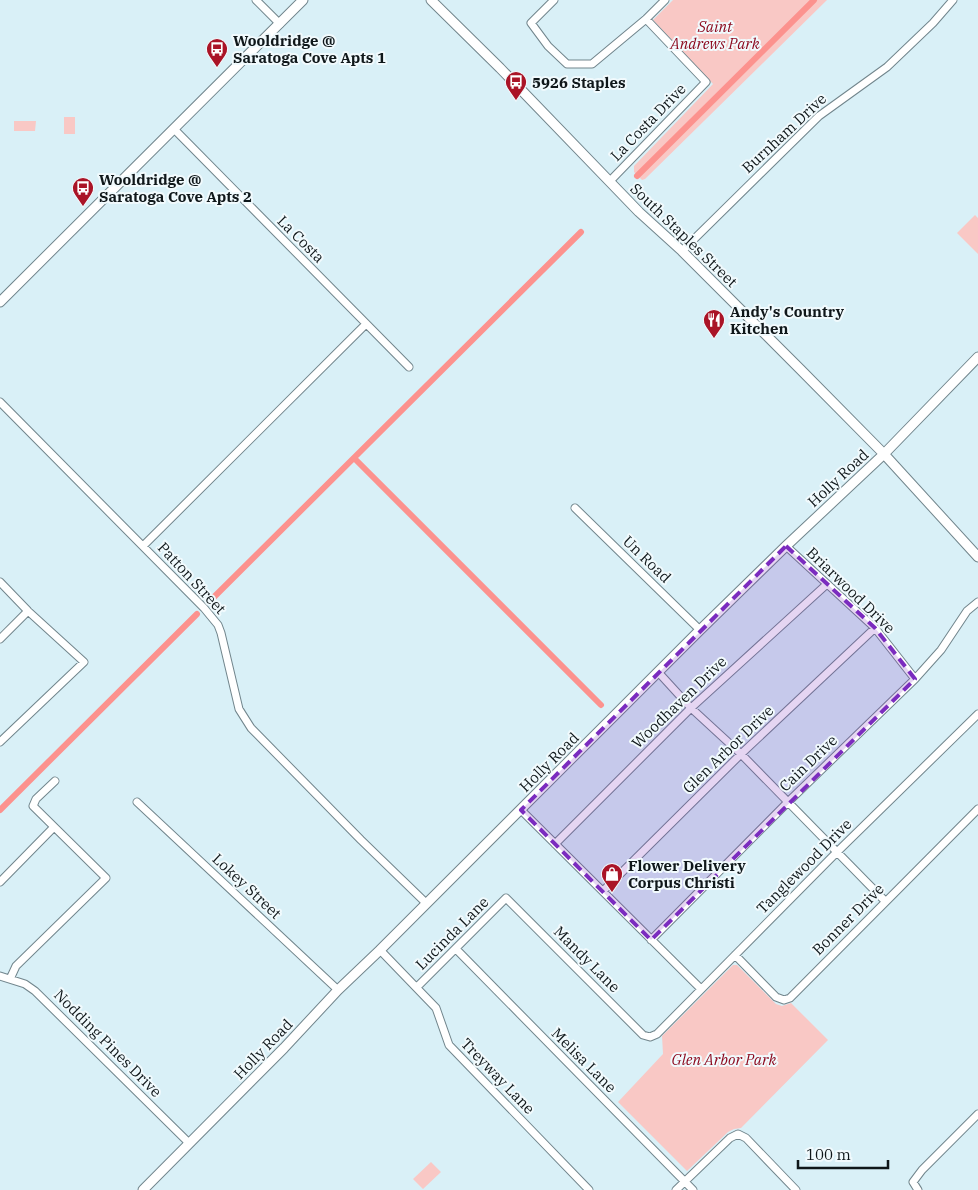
<svg xmlns="http://www.w3.org/2000/svg" width="978" height="1190" viewBox="0 0 978 1190" font-family="'IBM Plex Serif',serif">
  <style>
    .green { fill: #f9c8c5 }
    .lines { fill: none; stroke-linecap: round; stroke-linejoin: round }
    .canal { stroke: #fc928e; stroke-width: 6 }
    .minor-casing { stroke: #71858c; stroke-width: 9 }
    .major-casing { stroke: #71858c; stroke-width: 11 }
    .minor { stroke: #fff; stroke-width: 7 }
    .major { stroke: #fff; stroke-width: 9 }
    .marked { fill: #7b2cbf; fill-opacity: 0.2; stroke: #7b2cbf; stroke-width: 4; stroke-dasharray: 10 6; stroke-linejoin: round }
    .labels { text-anchor: middle; dominant-baseline: central; stroke-width: 4; stroke-linejoin: round; paint-order: stroke }
    .park-label { font-size: 15px; font-style: italic; fill: #8b071c; stroke: #f1fafd }
    .poi-label { font-size: 15px; font-weight: bold; fill: #0f171a; stroke: #f1fafd; text-anchor: start }
    .street-label { font-size: 15px; fill: #0f171a; stroke: #f1fafd }
  </style>
  <rect width="100%" height="100%" fill="#d9f0f7"/>
  <path class="green" d="M 673,0 L 827,0 L 645,179 L 642,180 L 634,172 L 634,166 L 713,84 L 653,20 Z
    M 64,117 L 75,117 L 75,134 L 64,134 Z
    M 14,121 L 36,121 L 35,131 L 14,131 Z
    M 975,215 L 978,218 L 978,254 L 957,233 Z
    M 733,965 L 737,965 L 776,1004 L 782,1006 L 791,1003 L 828,1040 L 741,1128 L 734,1129 L 728,1132 L 687,1171 L 618,1102 L 663,1054 L 662,1036 Z
    M 431,1162 L 441,1172 L 423,1189 L 413,1179 Z"/>
  <g class="lines">
    <path class="canal" d="M 637,176 L 814,0
      M 354,458 L 601,705
      M 211,600 L 581,232
      M 0,810 L 197,614"/>
    <g class="minor-casing">
      <path id="minor" d="M 256,0 L 280,24
        M 554,0 L 531,23 L 548,46 L 567,64 L 592,64 L 646,19 L 665,0
        M 174,129 L 409,367
        M 610,181 L 706,82 L 646,19
        M 682,251 L 819,116 L 887,67 L 933,23 L 953,0
        M 0,402 L 204,608 L 218,625 L 221,633 L 239,709 L 251,728 L 361,840 L 426,903
        M 575,508 L 700,630
        M 143,546 L 366,324
        M 786,546 L 875,628 L 915,679
        M 0,582 L 28,611 L 84,662 L 0,742
        M 0,639 L 28,611
        M 659,673 L 691,708 L 741,754 L 885,901
        M 137,802 L 338,990
        M 521,810 L 701,989
        M 555,844 L 691,708 L 827,584
        M 0,882 L 54,827
        M 603,891 L 741,754 L 875,628
        M 651,940 L 788,802 L 915,679 L 941,650 L 967,611 L 978,602
        M 456,949 L 693,1190
        M 380,950 L 436,1008 L 449,1045 L 589,1190
        M 735,955 L 776,997 L 784,1000 L 790,998 L 978,809
        M 0,976 L 25,984 L 35,991 L 189,1143
        M 10,979 L 16,966 L 106,878 L 33,806 L 36,799 L 55,781
        M 417,987 L 506,898 L 643,1035 L 650,1037 L 657,1034 L 836,853 L 978,714
        M 676,1190 L 730,1138 L 738,1134 L 746,1138 L 796,1190
        M 918,1190 L 913,1182 L 922,1170 L 978,1114"/>
    </g>
    <g class="major-casing">
      <path id="major" d="M 431,0 L 500,68 L 639,212 L 682,251 L 800,369 L 884,454 L 978,557
        M 0,302 L 303,0
        M 143,1190 L 284,1048 L 338,990 L 380,950 L 700,630 L 786,546 L 884,454 L 978,357"/>
    </g>
    <use href="#minor" class="minor"/>
    <use href="#major" class="major"/>
  </g>
  <path class="marked" d="M 786,546 L 875,628 L 915,679 L 651,940 L 521,810 Z"/>
  <defs>
    <g id="bus-pin" transform="scale(1.125)"><path d="M0 17L-7.5 6A9.5 9.5 0 1 1 7.5 6Z" fill="#aa1427" stroke="#f1fafd"/><path d="M-5-6H5V4H4V6H2V4H-2V6H-4V4H-5ZM-3.5-4V0h7V-4ZM-3.5 1.2v1.5H-2V1.2ZM2 1.2v1.5H3.5V1.2Z" fill="#fff"/></g>
    <g id="restaurant-pin" transform="scale(1.125)"><path d="M0 17L-7.5 6A9.5 9.5 0 1 1 7.5 6Z" fill="#aa1427" stroke="#f1fafd"/><path d="M-5-6h1v4h1v-4h1v4h1v-4h1v5L-1.5 .5V6h-2V.5L-5-1ZM5-6V6H3V1.5H1.5Q1.5-4 5-6Z" fill="#fff"/></g>
    <g id="shop-pin" transform="scale(1.125)"><path d="M0 17L-7.5 6A9.5 9.5 0 1 1 7.5 6Z" fill="#aa1427" stroke="#f1fafd"/><path d="M-5-2.5h2.3a2.7 3.5 0 0 1 5.4 0H5L5.5 6h-11ZM-1.5-2.5h3a1.5 2.3 0 0 0-3 0Z" fill="#fff"/></g>
  </defs>
  <g fill-rule="evenodd">
    <use href="#bus-pin" x="217" y="49"/>
    <use href="#bus-pin" x="516" y="82"/>
    <use href="#bus-pin" x="83" y="188"/>
    <use href="#restaurant-pin" x="714" y="320"/>
    <use href="#shop-pin" x="612" y="874"/>
  </g>
  <g class="labels">
    <g class="park-label">
      <text x="715" y="26">Saint<tspan x="715" dy="17">Andrews Park</tspan></text>
      <text x="724" y="1059">Glen Arbor Park</text>
    </g>
    <g class="poi-label">
      <text x="233" y="40">Wooldridge @<tspan x="233" dy="17">Saratoga Cove Apts 1</tspan></text>
      <text x="532" y="82">5926 Staples</text>
      <text x="99" y="179">Wooldridge @<tspan x="99" dy="17">Saratoga Cove Apts 2</tspan></text>
      <text x="730" y="311">Andy's Country<tspan x="730" dy="17">Kitchen</tspan></text>
      <text x="628" y="865">Flower Delivery<tspan x="628" dy="17">Corpus Christi</tspan></text>
    </g>
    <g class="street-label">
      <text transform="translate(648 122) rotate(-46)">La Costa Drive</text>
      <text transform="translate(784 133) rotate(-43)">Burnham Drive</text>
      <text transform="translate(684 235) rotate(44)">South Staples Street</text>
      <text transform="translate(301 239) rotate(45)">La Costa</text>
      <text transform="translate(838 478) rotate(-43)">Holly Road</text>
      <text transform="translate(647 559) rotate(44)">Un Road</text>
      <text transform="translate(192 578) rotate(47)">Patton Street</text>
      <text transform="translate(851 590) rotate(44)">Briarwood Drive</text>
      <text transform="translate(679 702) rotate(-44)">Woodhaven Drive</text>
      <text transform="translate(728 749) rotate(-44)">Glen Arbor Drive</text>
      <text transform="translate(549 762) rotate(-45)">Holly Road</text>
      <text transform="translate(808 763) rotate(-44)">Cain Drive</text>
      <text transform="translate(804 866) rotate(-45)">Tanglewood Drive</text>
      <text transform="translate(247 886) rotate(43)">Lokey Street</text>
      <text transform="translate(848 919) rotate(-45)">Bonner Drive</text>
      <text transform="translate(452 933) rotate(-45)">Lucinda Lane</text>
      <text transform="translate(587 959) rotate(45)">Mandy Lane</text>
      <text transform="translate(108 1043) rotate(45)">Nodding Pines Drive</text>
      <text transform="translate(263 1049) rotate(-46)">Holly Road</text>
      <text transform="translate(584 1060) rotate(45)">Melisa Lane</text>
      <text transform="translate(498 1076) rotate(46)">Treyway Lane</text>
    </g>
  </g>
  <path d="M798 1160v8h90v-8" fill="none" stroke="#0f171a" stroke-width="2.5"/>
  <text x="806" y="1160" font-size="15" fill="#0f171a" stroke="#f1fafd" stroke-width="4" paint-order="stroke">100 m</text>
</svg>
